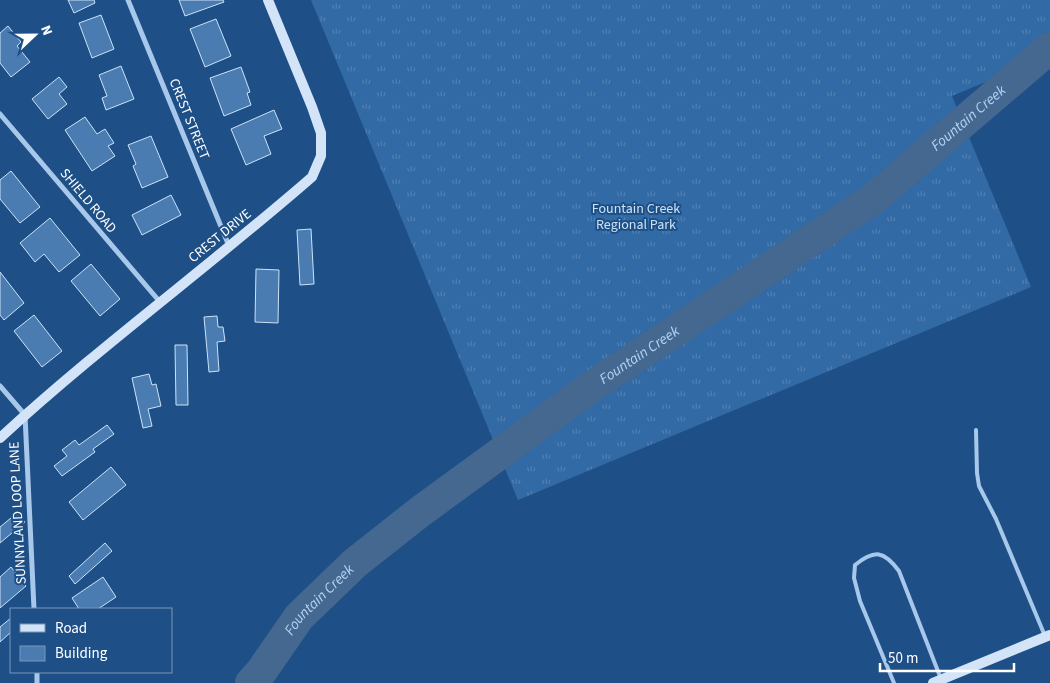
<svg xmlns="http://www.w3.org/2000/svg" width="1050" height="683" viewBox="0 0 1050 683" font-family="'Source Sans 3',sans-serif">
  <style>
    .grass { fill: url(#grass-tufts) }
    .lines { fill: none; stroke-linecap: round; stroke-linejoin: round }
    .river { stroke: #446890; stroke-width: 32 }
    .building { fill: #4a7cb2; stroke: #cce2f8 }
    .lane { stroke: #a7c8eb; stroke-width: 4 }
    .street { stroke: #a7c8eb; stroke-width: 5 }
    .secondary { stroke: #d3e4f8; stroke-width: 10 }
    .labels { text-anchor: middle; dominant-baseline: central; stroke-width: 4; stroke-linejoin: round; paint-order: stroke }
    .street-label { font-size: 14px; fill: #fff; stroke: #1e5087 }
    .park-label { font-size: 14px; fill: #cce2f8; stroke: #1e5087 }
    .water-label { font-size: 15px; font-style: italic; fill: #b3d2f2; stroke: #1e5087 }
  </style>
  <defs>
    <pattern id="grass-tufts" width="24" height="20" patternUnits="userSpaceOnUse" patternTransform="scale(1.25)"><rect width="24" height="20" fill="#316aa5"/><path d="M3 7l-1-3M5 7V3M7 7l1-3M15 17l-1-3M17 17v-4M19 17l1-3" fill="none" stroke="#5080b2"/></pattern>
  </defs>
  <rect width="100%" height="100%" fill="#1e5087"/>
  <path class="grass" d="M 311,0 L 1050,0 L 1050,55 L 952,96 L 1031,287 L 518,500 Z"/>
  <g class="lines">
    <path class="river" id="s1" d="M 251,683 L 261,672 L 299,617 L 355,563 L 421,511 L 588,389 L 873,199 L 1050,48"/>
  </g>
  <path class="building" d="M 68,0 L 94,0 L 95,3 L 74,13 Z
    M 179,0 L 223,0 L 224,2 L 185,16 Z
    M 101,15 L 114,49 L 92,58 L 79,23 Z
    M 216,19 L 231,56 L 205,67 L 190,29 Z
    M 8,26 L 21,42 L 17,46 L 30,62 L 11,77 L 0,63 L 0,33 Z
    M 121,66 L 134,99 L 106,110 L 102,98 L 107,96 L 99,75 Z
    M 241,67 L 250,92 L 247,93 L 251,105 L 224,116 L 210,78 Z
    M 59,77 L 67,87 L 59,94 L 67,104 L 48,119 L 32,99 Z
    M 274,110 L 282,129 L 264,136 L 271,154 L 246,165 L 231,129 Z
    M 85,117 L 97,134 L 105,129 L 114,143 L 108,146 L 115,156 L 92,171 L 65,130 Z
    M 151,136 L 168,177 L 142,188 L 133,166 L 136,164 L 128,145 Z
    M 11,171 L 40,207 L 20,223 L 0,199 L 0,180 Z
    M 171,195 L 181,215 L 142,235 L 132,215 Z
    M 50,218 L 80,255 L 59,272 L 44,254 L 35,262 L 20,243 Z
    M 311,229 L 314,284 L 300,285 L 297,230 Z
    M 91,264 L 120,299 L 100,316 L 71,281 Z
    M 256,269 L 279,270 L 278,323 L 255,322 Z
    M 0,272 L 24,303 L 4,320 L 0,315 Z
    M 34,315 L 62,351 L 42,367 L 14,331 Z
    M 217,316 L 218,327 L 223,327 L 225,341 L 217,342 L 219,371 L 209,372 L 204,317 Z
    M 175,345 L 187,345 L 188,405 L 176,405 Z
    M 149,374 L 152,385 L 156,384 L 161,406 L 148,409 L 152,426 L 143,428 L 132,378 Z
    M 107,425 L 114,434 L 93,449 L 95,452 L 62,476 L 54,466 L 67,456 L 62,450 L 75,440 L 79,445 Z
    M 111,467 L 126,485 L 83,520 L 69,502 Z
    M 17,513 L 25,522 L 0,543 L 0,527 Z
    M 105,543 L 112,551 L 75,584 L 69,576 Z
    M 11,567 L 26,586 L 0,608 L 0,577 Z
    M 103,577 L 116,597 L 98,609 L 79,609 L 72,598 Z
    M 11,618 L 11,632 L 0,642 L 0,627 Z"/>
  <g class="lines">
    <path class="lane" d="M 976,430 L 977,473 L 979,486 L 996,519 L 1045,636
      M 894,683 L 860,601 L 854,578 L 855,565 C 875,549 884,551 899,571 L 941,679"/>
    <path class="street" d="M 128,0 L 229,246
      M 0,114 L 160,302
      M 0,386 L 25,415 L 34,609
      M 37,672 L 37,683"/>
    <path class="secondary" d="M 0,438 C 100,346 210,266 312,177 L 321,156 L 321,133 L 312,107 L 268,0
      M 933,683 L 1050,635"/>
  </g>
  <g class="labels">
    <g class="street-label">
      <text transform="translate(189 119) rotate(68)">CREST STREET</text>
      <text transform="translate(88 201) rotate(50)">SHIELD ROAD</text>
      <text transform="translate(220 236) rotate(-39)">CREST DRIVE</text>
      <text transform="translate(18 513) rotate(-93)">SUNNYLAND LOOP LANE</text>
    </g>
    <g class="park-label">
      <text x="636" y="209">Fountain Creek<tspan x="636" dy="16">Regional Park</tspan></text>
    </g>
    <g class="water-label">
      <text stroke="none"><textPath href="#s1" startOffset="918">Fountain Creek</textPath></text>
      <text stroke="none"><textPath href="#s1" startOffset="512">Fountain Creek</textPath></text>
      <text stroke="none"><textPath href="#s1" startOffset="108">Fountain Creek</textPath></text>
    </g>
  </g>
  <rect x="10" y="608" width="162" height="65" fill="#1e5087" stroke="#7896b7"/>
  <rect x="20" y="624" width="25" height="8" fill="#d3e4f8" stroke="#7896b7"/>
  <text x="55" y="633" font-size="15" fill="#ffffff">Road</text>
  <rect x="20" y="646" width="25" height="15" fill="#4a7cb2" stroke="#7896b7"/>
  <text x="55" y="658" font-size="15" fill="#ffffff">Building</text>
  <g transform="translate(35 35) rotate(68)" stroke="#1e5087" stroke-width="4" paint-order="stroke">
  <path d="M0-4L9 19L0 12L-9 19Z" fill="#ffffff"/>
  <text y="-8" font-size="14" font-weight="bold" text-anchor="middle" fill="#ffffff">N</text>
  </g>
  <path d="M880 663v8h134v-8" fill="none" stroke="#ffffff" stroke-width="2.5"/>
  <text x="888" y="663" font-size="15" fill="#ffffff" stroke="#1e5087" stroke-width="4" paint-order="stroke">50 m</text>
</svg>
